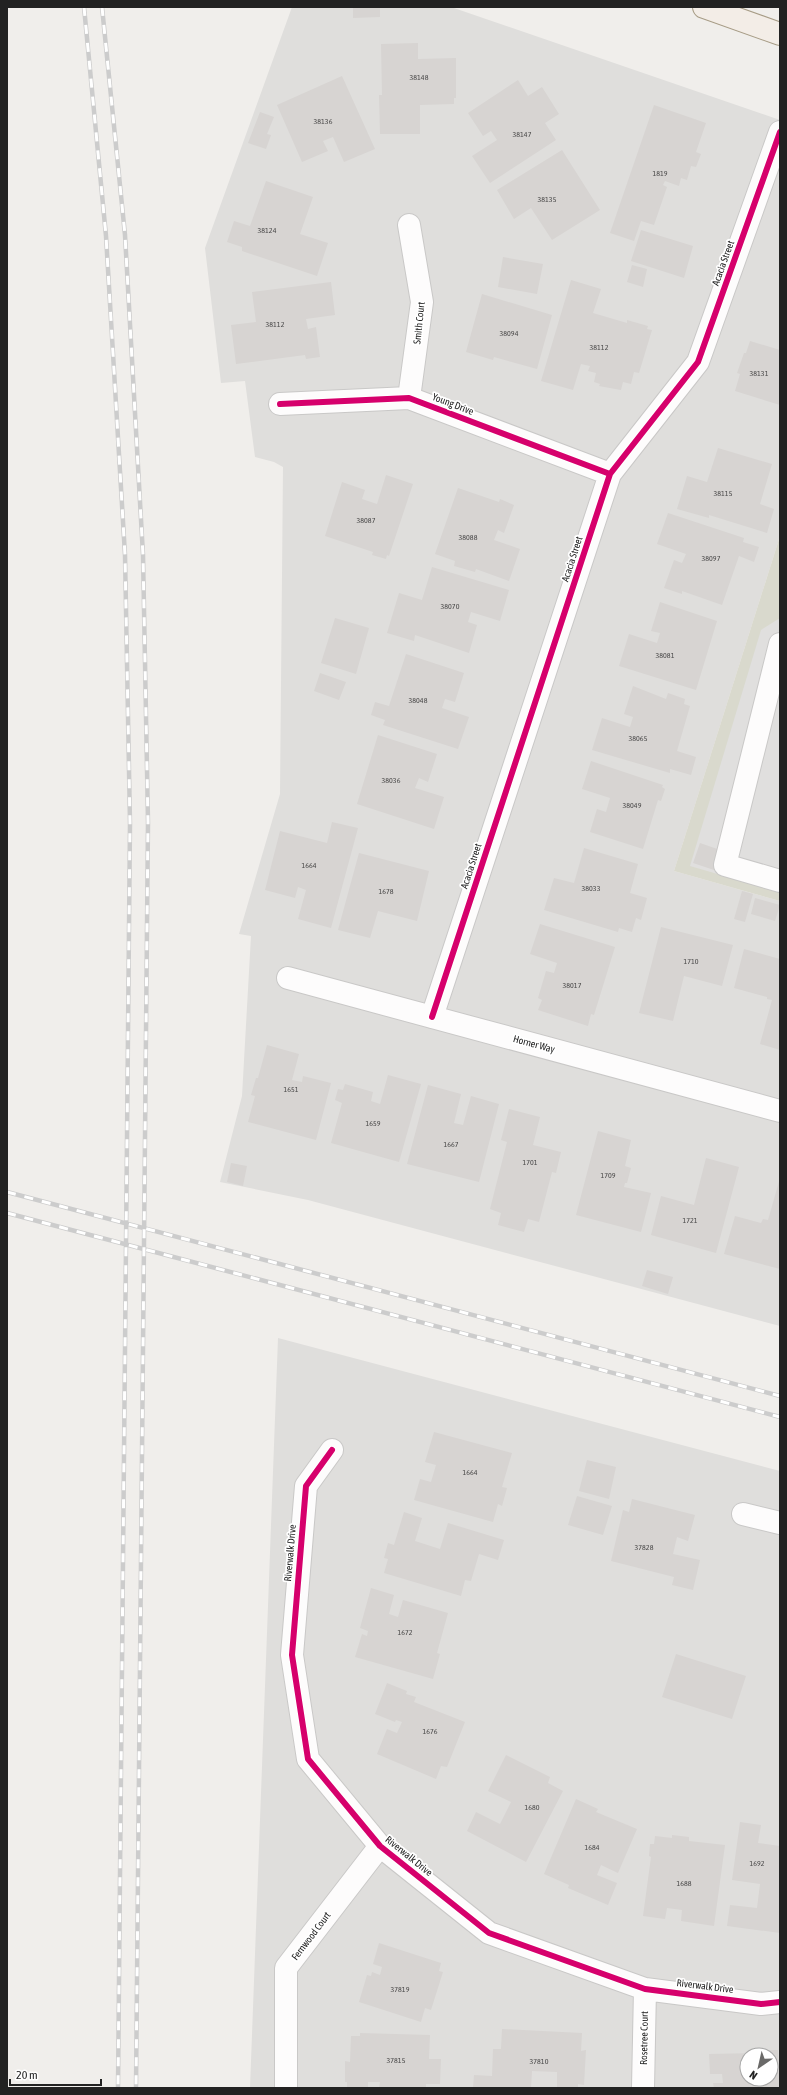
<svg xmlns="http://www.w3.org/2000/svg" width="787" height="2095" viewBox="0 0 787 2095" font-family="'Asap Condensed',sans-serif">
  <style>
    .residential { fill: #dfdedc; fill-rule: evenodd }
    .construction { fill: #d9d9cd }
    .parking { fill: #e0dfde }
    .building { fill: #d7d4d2; fill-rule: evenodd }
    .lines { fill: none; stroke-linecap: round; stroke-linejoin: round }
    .minor-casing { stroke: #c9c8c7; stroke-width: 24 }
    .major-casing { stroke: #a79c86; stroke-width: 24 }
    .minor { stroke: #fdfcfc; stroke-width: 22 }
    .major { stroke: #f3ede7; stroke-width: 22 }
    .rail-casing { stroke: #ccc; stroke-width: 4.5 }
    .rail { stroke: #fff; stroke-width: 3; stroke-dasharray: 9; stroke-linecap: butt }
    .cycleway-casing { stroke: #fff; stroke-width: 8 }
    .cycleway { stroke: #d6006c; stroke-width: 6 }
    .labels { text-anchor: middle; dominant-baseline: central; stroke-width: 3.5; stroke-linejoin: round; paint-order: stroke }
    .number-label { font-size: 8px; fill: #4f4e4e }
    .street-label { font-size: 10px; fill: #222; stroke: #fff }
  </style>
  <rect width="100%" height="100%" fill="#f0eeeb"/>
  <path class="residential" d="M 292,7 L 451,7 L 780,120 L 780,536 L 674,871 L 780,901 L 780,1326 L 308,1200 L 220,1182 L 242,1096 L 251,936 L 239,934 L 280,794 L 283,467 L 274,462 L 255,457 L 245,381 L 221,383 L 205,248 Z
    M 278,1338 L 780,1471 L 780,2088 L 250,2088 ZM 747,2055 L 771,2055 L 771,2079 L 747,2079 Z"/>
  <path class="construction" d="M 780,536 L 780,901 L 674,871 Z"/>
  <path class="parking" d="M 780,618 L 780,892 L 690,866 L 761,630 Z"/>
  <path class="building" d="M 353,7 L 380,7 L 380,17 L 353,18 Z
    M 418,43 L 418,59 L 456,58 L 456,98 L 454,98 L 454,104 L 420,105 L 420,134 L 380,134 L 379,95 L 382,95 L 381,44 Z
    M 342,76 L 375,149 L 344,162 L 333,137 L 323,141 L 328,151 L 302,162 L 277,105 Z
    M 518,80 L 528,96 L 542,87 L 559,114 L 545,123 L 556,140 L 490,183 L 472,156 L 497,140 L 491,131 L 483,136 L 468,113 Z
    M 654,105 L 706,123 L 696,152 L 701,154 L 696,167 L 691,166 L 687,180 L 681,178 L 679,186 L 665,181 L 663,185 L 667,187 L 654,225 L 641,221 L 634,241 L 610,233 Z
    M 260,112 L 274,117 L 267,134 L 271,135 L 266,149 L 248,143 Z
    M 562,150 L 600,210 L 552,240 L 531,208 L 514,219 L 497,190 Z
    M 266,181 L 313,197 L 300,234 L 328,243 L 317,276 L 242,251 L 242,247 L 227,242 L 234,221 L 250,226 Z
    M 641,230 L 693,246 L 684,278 L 631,261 Z
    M 503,257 L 543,264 L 537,294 L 498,287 Z
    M 632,265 L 647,269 L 643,287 L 627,282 Z
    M 571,280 L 601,289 L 593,313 L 627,323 L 627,320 L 648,326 L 647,329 L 652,330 L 639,373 L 634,372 L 631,384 L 623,382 L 621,390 L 599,386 L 600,384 L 594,382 L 596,373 L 588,371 L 590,366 L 581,364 L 573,390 L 541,381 Z
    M 331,282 L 335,315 L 306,319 L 308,329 L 316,327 L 320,357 L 306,359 L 305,355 L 236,364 L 231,325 L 256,322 L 252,292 Z
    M 482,294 L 552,315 L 537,369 L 494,357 L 493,360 L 466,352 Z
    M 750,341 L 780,350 L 780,405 L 735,391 L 740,374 L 737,373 L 744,353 L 746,353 Z
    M 718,448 L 772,464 L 760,504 L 774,509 L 767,533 L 709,515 L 709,518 L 677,509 L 687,476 L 707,482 Z
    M 386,475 L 413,484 L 389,556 L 387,555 L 386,559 L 372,555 L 373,552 L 325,536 L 342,482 L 365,490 L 362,499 L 377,504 Z
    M 458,488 L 499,502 L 500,499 L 514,505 L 504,533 L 498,530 L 494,540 L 520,549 L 509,581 L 476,569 L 475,572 L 454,566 L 455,561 L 435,554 Z
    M 668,513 L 744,538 L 743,542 L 759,547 L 754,562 L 739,556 L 722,605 L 682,591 L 682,594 L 664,588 L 674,560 L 682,563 L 686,554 L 657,544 Z
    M 432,567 L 509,590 L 500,621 L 471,612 L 468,622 L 477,625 L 469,653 L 415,635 L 414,641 L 387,633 L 399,593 L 422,600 Z
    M 660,602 L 717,621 L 696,690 L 619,666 L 629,634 L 657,643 L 660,633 L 651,631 Z
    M 335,618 L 369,628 L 356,674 L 321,663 Z
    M 406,654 L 464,673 L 455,702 L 445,699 L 442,708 L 469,717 L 458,749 L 383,725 L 385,720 L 371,715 L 375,702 L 389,706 Z
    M 320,673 L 346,682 L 339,700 L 314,691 Z
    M 633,686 L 666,699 L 668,693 L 685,699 L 684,704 L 690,706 L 677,751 L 696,757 L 691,775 L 670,769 L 670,773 L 592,750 L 602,718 L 630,727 L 633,717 L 624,714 Z
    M 378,735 L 437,754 L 428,782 L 419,778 L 415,788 L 444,797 L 434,829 L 357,804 Z
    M 591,761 L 663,785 L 662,787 L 665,789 L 661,801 L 658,800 L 643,849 L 590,832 L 597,809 L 606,812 L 610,798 L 582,789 Z
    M 332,822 L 358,828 L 331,928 L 298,919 L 306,890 L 298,887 L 295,898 L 265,890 L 280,831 L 327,843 Z
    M 700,843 L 723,851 L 717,871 L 693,863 Z
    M 584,848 L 638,864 L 630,893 L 647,898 L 641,920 L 636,918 L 632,932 L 619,928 L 618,932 L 544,910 L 554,878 L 574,883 Z
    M 359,853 L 429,871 L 417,921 L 378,911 L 370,938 L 338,930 Z
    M 742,891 L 753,894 L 745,922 L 734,919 Z
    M 755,898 L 780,905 L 775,921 L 751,914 Z
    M 540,924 L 615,947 L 594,1015 L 591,1014 L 588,1026 L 538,1010 L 542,1000 L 538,998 L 546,971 L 554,973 L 557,963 L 530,954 Z
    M 661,927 L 733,945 L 722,986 L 684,976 L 673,1021 L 639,1013 Z
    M 744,949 L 780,959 L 780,1050 L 760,1044 L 772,1000 L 767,999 L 767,997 L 734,988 Z
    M 267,1045 L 299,1054 L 292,1080 L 302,1082 L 303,1076 L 331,1083 L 316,1140 L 248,1122 L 255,1096 L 251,1095 L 256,1078 L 258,1078 Z
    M 388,1075 L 421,1084 L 399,1162 L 331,1143 L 342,1103 L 335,1100 L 338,1089 L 343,1090 L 345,1084 L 373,1092 L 371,1101 L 380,1104 Z
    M 428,1085 L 461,1094 L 454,1123 L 463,1125 L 471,1096 L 499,1104 L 479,1182 L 407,1164 Z
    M 509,1109 L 540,1117 L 533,1145 L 561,1152 L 556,1173 L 552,1172 L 539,1222 L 528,1219 L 524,1232 L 498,1225 L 501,1213 L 490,1209 L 507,1142 L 501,1140 Z
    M 598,1131 L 631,1140 L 625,1166 L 631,1168 L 627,1183 L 625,1183 L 624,1187 L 651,1193 L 641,1232 L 576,1215 Z
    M 706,1158 L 739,1167 L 716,1253 L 651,1235 L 661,1196 L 694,1205 Z
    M 231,1163 L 247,1166 L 243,1186 L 227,1182 Z
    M 780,1178 L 780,1269 L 724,1254 L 735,1216 L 761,1223 L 763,1219 L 768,1220 Z
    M 647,1270 L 673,1277 L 668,1294 L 642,1286 Z
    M 434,1432 L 512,1453 L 502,1487 L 507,1488 L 502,1506 L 498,1504 L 493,1522 L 414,1500 L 420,1479 L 431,1482 L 436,1465 L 425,1462 Z
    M 587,1460 L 616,1467 L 609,1499 L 579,1491 Z
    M 577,1496 L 612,1506 L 603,1535 L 568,1525 Z
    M 632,1499 L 695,1515 L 688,1541 L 677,1537 L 673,1554 L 700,1560 L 693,1590 L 672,1585 L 674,1577 L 611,1561 L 623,1510 L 629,1512 Z
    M 404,1512 L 422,1518 L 415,1541 L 440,1549 L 448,1523 L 504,1540 L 498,1560 L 479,1554 L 471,1581 L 465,1580 L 461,1596 L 384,1573 L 388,1559 L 384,1558 L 388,1543 L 394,1545 Z
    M 371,1588 L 394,1595 L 389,1614 L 398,1617 L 403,1600 L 448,1613 L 437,1653 L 440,1654 L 433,1679 L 355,1657 L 362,1634 L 367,1636 L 368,1631 L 360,1628 Z
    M 676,1654 L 746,1676 L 732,1719 L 662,1697 Z
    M 387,1683 L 407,1691 L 406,1694 L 416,1697 L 414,1702 L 465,1722 L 447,1767 L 441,1766 L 436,1779 L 377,1754 L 387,1729 L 397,1733 L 402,1722 L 396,1720 L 395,1722 L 375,1714 Z
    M 506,1755 L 550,1777 L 548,1783 L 563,1791 L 526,1862 L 467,1831 L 476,1812 L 500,1824 L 511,1802 L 488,1791 Z
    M 576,1799 L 598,1809 L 596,1812 L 637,1829 L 618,1873 L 601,1865 L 597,1875 L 617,1883 L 608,1905 L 568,1888 L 569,1885 L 544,1874 Z
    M 740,1822 L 761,1825 L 758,1843 L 780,1846 L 780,1933 L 727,1926 L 730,1905 L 757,1908 L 760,1884 L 732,1880 Z
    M 672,1835 L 689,1837 L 689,1841 L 725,1845 L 714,1926 L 681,1921 L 682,1910 L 667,1908 L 665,1919 L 643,1916 L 651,1857 L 649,1856 L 650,1844 L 654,1844 L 655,1836 L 672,1838 Z
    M 379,1943 L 441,1963 L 439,1971 L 443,1972 L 431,2010 L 425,2008 L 421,2022 L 359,2002 L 367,1975 L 371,1976 L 372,1972 L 380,1975 L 382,1967 L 373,1964 Z
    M 502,2029 L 582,2033 L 581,2051 L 586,2050 L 584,2085 L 578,2084 L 578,2088 L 557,2088 L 557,2072 L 532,2071 L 531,2088 L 473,2088 L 474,2075 L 492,2076 L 493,2049 L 501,2049 Z
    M 360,2033 L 430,2035 L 429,2059 L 441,2059 L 440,2084 L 426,2084 L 426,2088 L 379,2088 L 380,2082 L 368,2082 L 368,2088 L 347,2088 L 347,2082 L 345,2082 L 345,2061 L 350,2062 L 351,2036 L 360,2036 Z
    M 756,2050 L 778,2050 L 780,2088 L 714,2088 L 713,2083 L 723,2083 L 722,2074 L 710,2074 L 709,2054 L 756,2053 ZM 747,2055 L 771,2055 L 771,2079 L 747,2079 Z"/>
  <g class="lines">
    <g class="minor-casing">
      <path id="minor" d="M 409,225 L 422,302 L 409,398
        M 280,404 L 409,398 L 610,474
        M 780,644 L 725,865 L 780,881
        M 288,978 L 780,1111
        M 432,1017 L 610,474 L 698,362 L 780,132
        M 332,1450 L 306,1486 L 292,1655 L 308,1759 L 380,1846 L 489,1933 L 645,1989 L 761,2004 L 780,2002
        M 743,1514 L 780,1523
        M 286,2088 L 286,1968 L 380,1846
        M 643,2088 L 645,1989"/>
    </g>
    <g class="major-casing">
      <path id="major" d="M 704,7 L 780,34"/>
    </g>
    <use href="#minor" class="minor"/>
    <use href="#major" class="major"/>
    <g class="rail-casing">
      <path id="rail" d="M 84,7 L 106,236 L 125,555 L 130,823 L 118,2088
        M 102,7 L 125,235 L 143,555 L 148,822 L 136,2088
        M 7,1192 L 780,1396
        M 7,1213 L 780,1417"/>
    </g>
    <use href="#rail" class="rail"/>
    <g class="cycleway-casing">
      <path id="cycleway" d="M 280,404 L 409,398 L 610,474
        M 432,1017 L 610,474 L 698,362 L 780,132
        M 332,1450 L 306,1486 L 292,1655 L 308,1759 L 380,1846 L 489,1933 L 645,1989 L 761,2004 L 780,2002"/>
    </g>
    <use href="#cycleway" class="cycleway"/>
  </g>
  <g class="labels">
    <g class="number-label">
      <text x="419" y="77">38148</text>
      <text x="323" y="121">38136</text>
      <text x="522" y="134">38147</text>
      <text x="660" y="173">1819</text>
      <text x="547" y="199">38135</text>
      <text x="267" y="230">38124</text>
      <text x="275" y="324">38112</text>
      <text x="509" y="333">38094</text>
      <text x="599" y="347">38112</text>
      <text x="759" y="373">38131</text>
      <text x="723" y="493">38115</text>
      <text x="366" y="520">38087</text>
      <text x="468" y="537">38088</text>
      <text x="711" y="558">38097</text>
      <text x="450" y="606">38070</text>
      <text x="665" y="655">38081</text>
      <text x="418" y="700">38048</text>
      <text x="638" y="738">38065</text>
      <text x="391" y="780">38036</text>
      <text x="632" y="805">38049</text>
      <text x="309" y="865">1664</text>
      <text x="591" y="888">38033</text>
      <text x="386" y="891">1678</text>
      <text x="691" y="961">1710</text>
      <text x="572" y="985">38017</text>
      <text x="291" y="1089">1651</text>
      <text x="373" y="1123">1659</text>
      <text x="451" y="1144">1667</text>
      <text x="530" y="1162">1701</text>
      <text x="608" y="1175">1709</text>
      <text x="690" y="1220">1721</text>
      <text x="470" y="1472">1664</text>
      <text x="644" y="1547">37828</text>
      <text x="405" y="1632">1672</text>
      <text x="430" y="1731">1676</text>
      <text x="532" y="1807">1680</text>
      <text x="592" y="1847">1684</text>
      <text x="757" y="1863">1692</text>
      <text x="684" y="1883">1688</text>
      <text x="400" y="1989">37819</text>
      <text x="396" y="2060">37815</text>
      <text x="539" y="2061">37810</text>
    </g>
    <g class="street-label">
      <text transform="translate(723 263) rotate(-70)">Acacia Street</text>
      <text transform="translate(419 323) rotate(-84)">Smith Court</text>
      <text transform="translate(453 404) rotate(21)">Young Drive</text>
      <text transform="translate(572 559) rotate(-72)">Acacia Street</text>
      <text transform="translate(471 866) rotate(-72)">Acacia Street</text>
      <text transform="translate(534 1044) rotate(15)">Horner Way</text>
      <text transform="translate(290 1553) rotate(-85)">Riverwalk Drive</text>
      <text transform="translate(409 1856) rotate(39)">Riverwalk Drive</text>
      <text transform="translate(311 1936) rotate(-53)">Fernwood Court</text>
      <text transform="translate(705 1986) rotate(7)">Riverwalk Drive</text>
      <text transform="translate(644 2038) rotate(-89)">Rosetree Court</text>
    </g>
  </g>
  <rect width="787" height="2095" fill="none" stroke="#222222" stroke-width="16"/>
  <g transform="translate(759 2067) rotate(214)"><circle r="19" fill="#ffffff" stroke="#a7a7a7"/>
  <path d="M0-3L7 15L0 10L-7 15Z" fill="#6a6968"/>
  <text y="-6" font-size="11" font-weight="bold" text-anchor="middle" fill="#222222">N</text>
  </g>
  <path d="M10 2079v6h91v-6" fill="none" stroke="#222222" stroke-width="2"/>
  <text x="16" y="2079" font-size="12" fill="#222222" stroke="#ffffff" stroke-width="3" paint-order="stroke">20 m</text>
</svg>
